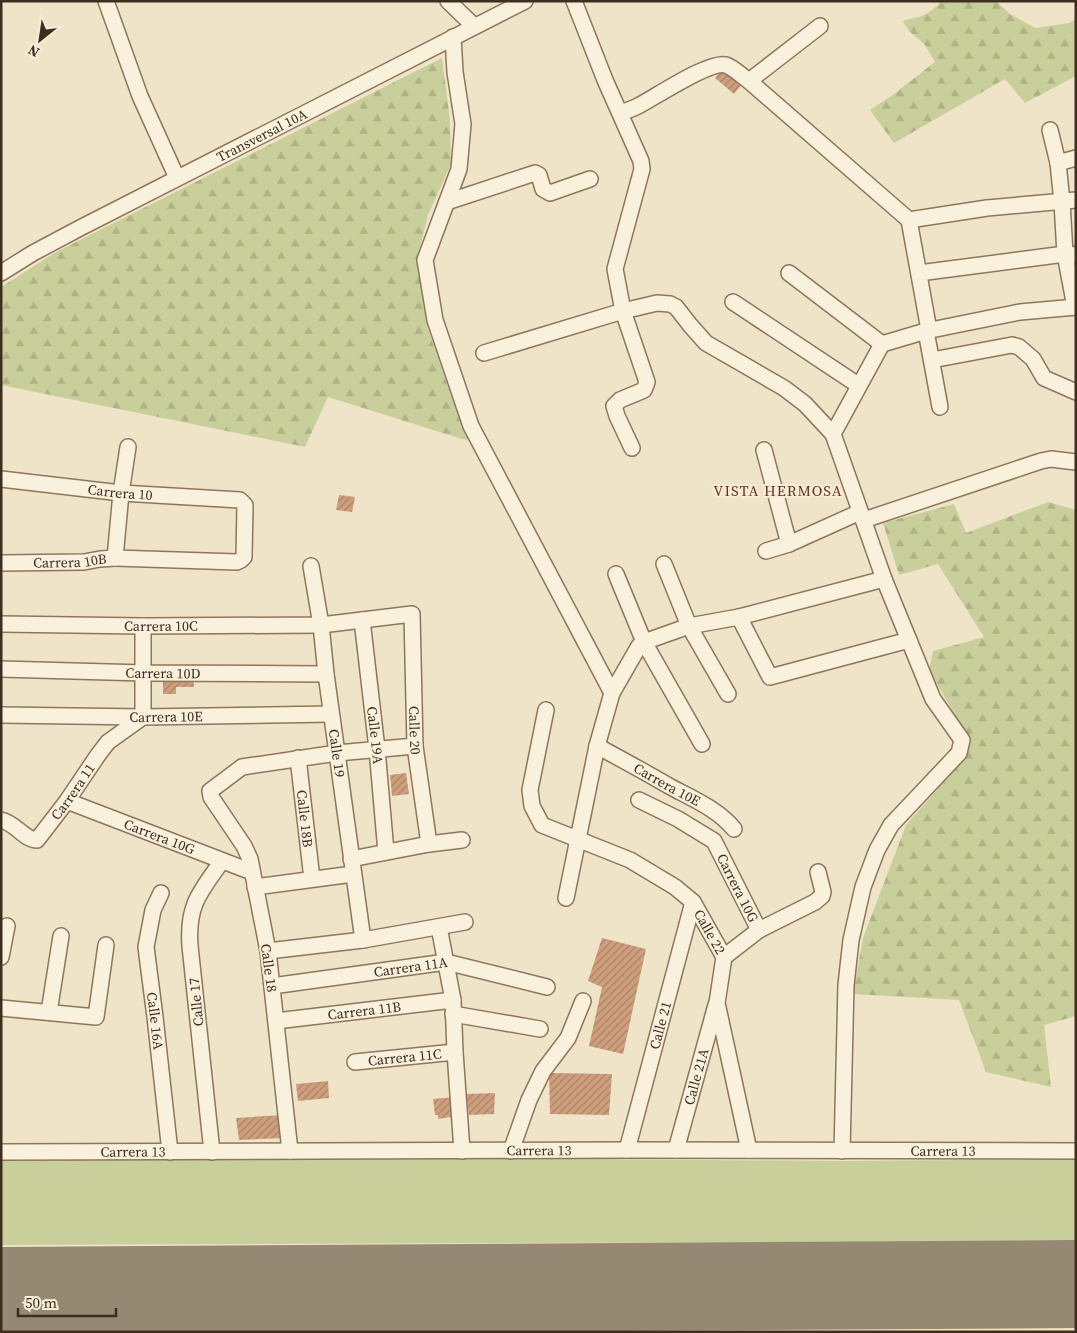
<svg xmlns="http://www.w3.org/2000/svg" width="1077" height="1333" viewBox="0 0 1077 1333" font-family="'Source Serif 4',serif">
  <style>
    .grass { fill: #c9cf9b }
    .forest { fill: url(#forest-firs) }
    .lines { fill: none; stroke-linecap: round; stroke-linejoin: round }
    .runway { stroke: #968974; stroke-width: 88 }
    .building { fill: url(#building-hatch) }
    .minor-casing { stroke: #8d765c; stroke-width: 18 }
    .minor { stroke: #faf1dc; stroke-width: 15 }
    .labels { text-anchor: middle; dominant-baseline: central; stroke-width: 4; stroke-linejoin: round; paint-order: stroke }
    .street-label { font-size: 14px; fill: #3d2e20; stroke: #f7eed8 }
    .neighbourhood-label { font-size: 15px; letter-spacing: 1px; fill: #6b2e1e; stroke: #f7eed8 }
  </style>
  <defs>
    <pattern id="forest-firs" width="22" height="20" patternUnits="userSpaceOnUse" patternTransform="scale(1.25)"><rect width="22" height="20" fill="#c9cf9b"/><path d="M5 1l3.5 6h-7zM16 11l3.5 6h-7z" fill="#aeb285"/></pattern>
    <pattern id="building-hatch" width="6" height="6" patternUnits="userSpaceOnUse" patternTransform="scale(1.25)"><rect width="6" height="6" fill="#cf9f7d"/><path d="M-1 1l2-2M0 6l6-6M5 7l2-2" fill="none" stroke="#a98266"/></pattern>
  </defs>
  <rect width="100%" height="100%" fill="#f0e4c8"/>
  <path class="grass" d="M 337,1157 L 843,1161 L 1076,1159 L 1076,1241 L 1,1245 L 1,1159 Z"/>
  <path class="forest" d="M 942,1 L 996,1 L 1010,14 L 1035,28 L 1069,23 L 1076,19 L 1076,76 L 1025,103 L 1005,79 L 894,143 L 870,110 L 894,94 L 935,62 L 925,45 L 910,32 L 903,22 L 905,20 C 923,17 929,14 942,1 Z
    M 442,58 L 450,120 L 451,164 L 428,215 L 417,260 L 427,326 L 453,401 L 471,440 L 462,439 L 328,397 L 305,447 L 1,385 L 1,287 L 56,252 Z
    M 1048,502 L 1076,510 L 1076,1016 L 1044,1025 L 1051,1087 L 986,1072 L 959,1000 L 853,994 L 863,938 L 906,825 L 960,764 L 967,736 L 929,670 L 933,651 L 984,637 L 938,564 L 899,575 L 883,523 L 954,504 L 966,533 Z"/>
  <g class="lines">
    <path class="runway" d="M 1,1291 L 1076,1284"/>
  </g>
  <path class="building" d="M 723,68 L 742,84 L 734,94 L 715,78 Z
    M 339,495 L 355,497 L 352,512 L 336,510 Z
    M 163,675 L 193,675 L 194,687 L 176,687 L 176,694 L 163,694 Z
    M 406,773 L 409,794 L 392,796 L 390,775 Z
    M 602,938 L 646,949 L 623,1054 L 589,1046 L 602,987 L 588,981 Z
    M 549,1073 L 612,1074 L 609,1115 L 550,1114 Z
    M 328,1081 L 329,1098 L 298,1101 L 296,1084 Z
    M 495,1093 L 494,1114 L 469,1115 L 466,1094 Z
    M 455,1097 L 457,1116 L 438,1119 L 438,1115 L 435,1115 L 433,1099 Z
    M 282,1115 L 284,1138 L 239,1140 L 236,1118 Z"/>
  <g class="lines">
    <g class="minor-casing">
      <g id="minor">
        <path d="M 106,1 L 140,96 L 177,178"/>
        <path d="M 448,1 L 474,26"/>
        <path d="M 574,1 L 605,80 L 641,161 L 642,169 L 615,269 L 623,311 L 647,382 L 644,390 L 620,400 L 614,406 L 617,416 L 632,448"/>
        <path d="M 453,37 L 455,72 L 463,124 L 459,169 L 425,260 L 435,320 L 471,426 L 612,693"/>
        <path d="M 749,81 L 820,26"/>
        <path d="M 620,113 C 626,111 632,109 638,106 C 654,98 710,60 726,65 C 734,68 742,76 749,81 L 909,220 L 929,330"/>
        <path d="M 1050,130 L 1058,163 L 1062,202 L 1065,254 L 1075,307"/>
        <path d="M 1058,163 L 1076,158"/>
        <path d="M 447,202 L 535,173 L 539,175 L 543,189 L 550,193 L 590,179"/>
        <path d="M 909,220 L 987,208 L 1076,200"/>
        <path id="s1" d="M 1,273 L 33,253 L 80,228 L 525,1"/>
        <path d="M 789,273 L 882,344"/>
        <path d="M 919,273 L 1065,254 L 1076,255"/>
        <path d="M 733,302 L 858,385"/>
        <path d="M 926,331 L 940,407"/>
        <path d="M 484,353 L 623,311 L 657,303 L 670,304 L 676,307 L 690,325 L 706,343 L 784,388 L 805,404 L 833,434"/>
        <path d="M 932,360 L 1012,345 L 1019,347 L 1033,359 L 1044,378 L 1076,392"/>
        <path d="M 764,450 L 789,544"/>
        <path id="s2" d="M 1,479 L 121,493 L 240,500 L 245,505 L 244,557 L 241,560 L 237,562 L 115,558"/>
        <path d="M 864,520 L 1041,461 L 1051,459 L 1076,462"/>
        <path d="M 766,551 L 789,544 L 860,512"/>
        <path id="s3" d="M 1,563 L 84,562 L 100,559 L 115,558 L 121,493 L 128,447"/>
        <path d="M 664,564 L 689,626 L 728,694"/>
        <path id="s4" d="M 311,566 L 321,625 L 326,674 L 363,940"/>
        <path d="M 616,574 L 644,642 L 702,744"/>
        <path d="M 739,617 L 770,677 L 909,640"/>
        <path id="s5" d="M 362,620 L 377,749 L 386,852"/>
        <path id="s6" d="M 1,624 L 143,626 L 321,625 L 412,614 L 415,746 L 429,844"/>
        <path id="s7" d="M 1,669 L 144,673 L 326,674"/>
        <path id="s8" d="M 546,710 L 530,790 L 532,806 L 542,825 L 630,860 L 675,887 L 693,902 L 724,957 L 717,1003 L 749,1150"/>
        <path id="s9" d="M 1,715 L 143,717 L 331,714"/>
        <path id="s10" d="M 597,746 C 621,759 645,772 669,786 C 691,798 718,809 734,829"/>
        <path id="s11" d="M 298,758 L 312,879"/>
        <path id="s12" d="M 639,800 L 678,819 L 714,841 L 759,930"/>
        <path id="s13" d="M 67,801 L 252,872"/>
        <path id="s14" d="M 1,820 C 16,823 24,840 37,840 L 67,801 L 98,755 L 108,742 L 143,717 L 143,626"/>
        <path d="M 351,859 L 429,844 L 462,840"/>
        <path d="M 255,887 L 353,874"/>
        <path id="s15" d="M 161,893 L 153,910 L 146,947 L 155,1017 L 170,1152"/>
        <path d="M 566,898 L 597,746 L 612,693 L 639,646 L 644,642 L 689,626 L 739,617 L 884,579"/>
        <path d="M 439,927 L 453,1000 L 455,1052 L 462,1151"/>
        <path d="M 268,951 L 363,940 L 465,922"/>
        <path d="M 1,957 L 7,926"/>
        <path d="M 724,957 L 759,930 L 815,902 L 822,896 L 823,892 L 818,872"/>
        <path id="s16" d="M 272,986 L 446,962 L 547,987"/>
        <path d="M 1,1008 L 96,1017 L 106,945"/>
        <path d="M 49,1012 L 61,936"/>
        <path d="M 453,1014 L 540,1029"/>
        <path id="s17" d="M 276,1021 L 453,1000"/>
        <path id="s18" d="M 355,1062 L 455,1052"/>
        <path id="s19" d="M 627,1150 L 693,902"/>
        <path id="s20" d="M 676,1150 L 716,1005"/>
        <path d="M 290,1151 L 268,951 L 250,859 L 244,846 L 211,797 L 210,791 L 242,767 L 337,753 L 415,746"/>
        <path d="M 511,1151 L 529,1100 L 543,1071 L 568,1038 L 583,1001"/>
        <path d="M 842,1151 L 846,985 L 851,940 L 863,887 L 877,850 L 891,825 L 959,753 L 962,740 L 933,699 L 884,579 L 833,434 L 882,344 L 926,331 L 1020,312 L 1076,307"/>
        <path id="s21" d="M 1,1152 L 627,1150 L 1076,1151"/>
        <path d="M 212,1152 L 190,946 C 187,905 200,892 222,861"/>
      </g>
    </g>
    <use href="#minor" class="minor"/>
  </g>
  <g class="labels">
    <g class="street-label">
      <text stroke="none"><textPath href="#s1" startOffset="295">Transversal 10A</textPath></text>
      <text stroke="none"><textPath href="#s2" startOffset="120">Carrera 10</textPath></text>
      <text stroke="none"><textPath href="#s3" startOffset="69">Carrera 10B</textPath></text>
      <text stroke="none"><textPath href="#s6" startOffset="160">Carrera 10C</textPath></text>
      <text stroke="none"><textPath href="#s7" startOffset="162">Carrera 10D</textPath></text>
      <text stroke="none"><textPath href="#s9" startOffset="165">Carrera 10E</textPath></text>
      <text stroke="none"><textPath href="#s6" startOffset="528">Calle 20</textPath></text>
      <text stroke="none"><textPath href="#s5" startOffset="116">Calle 19A</textPath></text>
      <text stroke="none"><textPath href="#s4" startOffset="189">Calle 19</textPath></text>
      <text stroke="none"><textPath href="#s10" startOffset="80">Carrera 10E</textPath></text>
      <text stroke="none"><textPath href="#s14" startOffset="102">Carrera 11</textPath></text>
      <text stroke="none"><textPath href="#s11" startOffset="61">Calle 18B</textPath></text>
      <text stroke="none"><textPath href="#s13" startOffset="99">Carrera 10G</textPath></text>
      <text stroke="none"><textPath href="#s12" startOffset="138">Carrera 10G</textPath></text>
      <text stroke="none"><textPath href="#s8" startOffset="324">Calle 22</textPath></text>
      <text transform="translate(269 968) rotate(82)">Calle 18</text>
      <text stroke="none"><textPath href="#s16" startOffset="140">Carrera 11A</textPath></text>
      <text transform="translate(196 1002) rotate(-96)">Calle 17</text>
      <text stroke="none"><textPath href="#s17" startOffset="89">Carrera 11B</textPath></text>
      <text stroke="none"><textPath href="#s15" startOffset="131">Calle 16A</textPath></text>
      <text stroke="none"><textPath href="#s19" startOffset="129">Calle 21</textPath></text>
      <text stroke="none"><textPath href="#s18" startOffset="50">Carrera 11C</textPath></text>
      <text stroke="none"><textPath href="#s20" startOffset="76">Calle 21A</textPath></text>
      <text stroke="none"><textPath href="#s21" startOffset="538">Carrera 13</textPath></text>
      <text stroke="none"><textPath href="#s21" startOffset="942">Carrera 13</textPath></text>
      <text stroke="none"><textPath href="#s21" startOffset="132">Carrera 13</textPath></text>
    </g>
    <g class="neighbourhood-label">
      <text x="778" y="490">VISTA HERMOSA</text>
    </g>
  </g>
  <rect width="1077" height="1333" fill="none" stroke="#3d2e20" stroke-width="5"/>
  <g transform="translate(40 40) rotate(210)" stroke="#f7eed8" stroke-width="4" paint-order="stroke">
  <path d="M0-4L9 19L0 12L-9 19Z" fill="#3d2e20"/>
  <text y="-8" font-size="14" font-weight="bold" text-anchor="middle" fill="#3d2e20">N</text>
  </g>
  <path d="M18 1308v8h98v-8" fill="none" stroke="#3d2e20" stroke-width="2.5"/>
  <text x="25" y="1308" font-size="15" fill="#3d2e20" stroke="#f7eed8" stroke-width="4" paint-order="stroke">50 m</text>
</svg>
